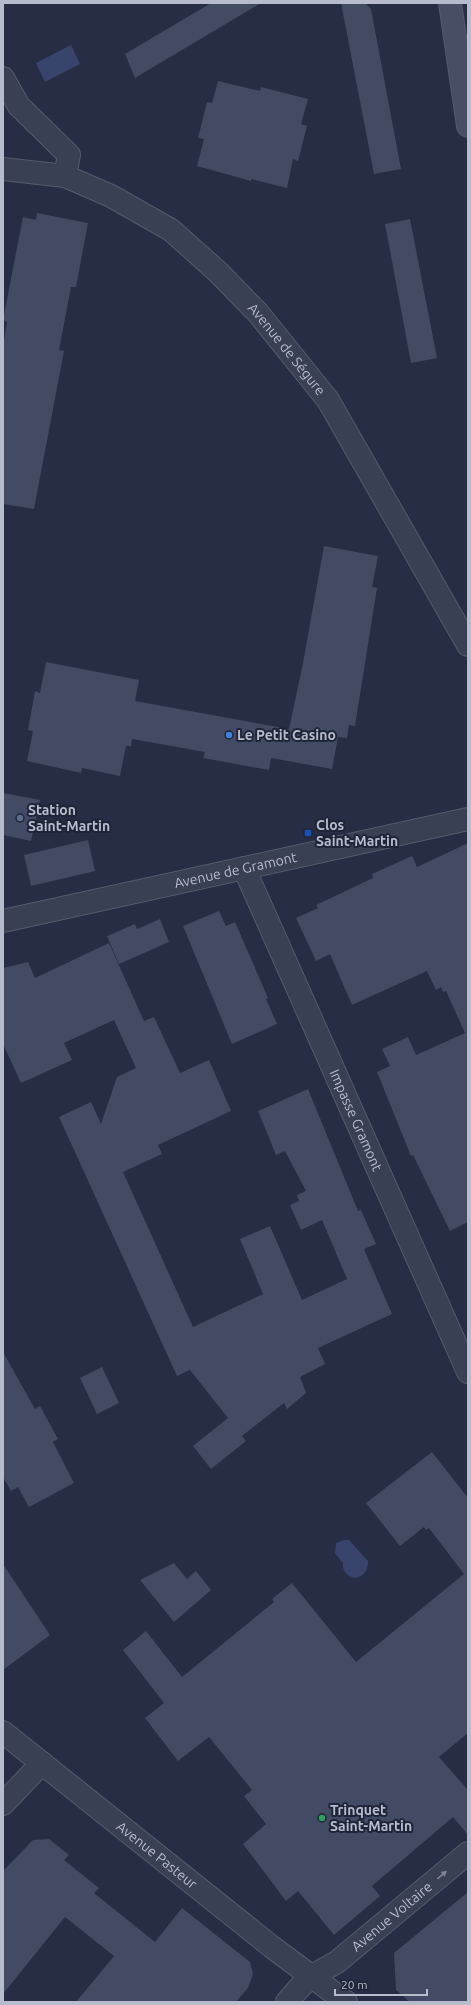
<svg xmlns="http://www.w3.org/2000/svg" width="471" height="2005" viewBox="0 0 471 2005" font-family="Ubuntu,sans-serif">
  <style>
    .water { fill: #38446b }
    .building { fill: #424a64 }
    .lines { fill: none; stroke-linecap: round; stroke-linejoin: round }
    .street-casing { stroke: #555b6d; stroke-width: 24 }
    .secondary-casing { stroke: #555b6d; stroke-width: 24 }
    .street { stroke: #3a4053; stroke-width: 22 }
    .secondary { stroke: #484e66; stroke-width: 22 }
    .oneway { fill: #7f8496 }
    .shop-dot { fill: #3f7fe0; stroke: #1f2538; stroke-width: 1.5 }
    .service-dot { fill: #5c6f8a; stroke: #1f2538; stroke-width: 1.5 }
    .transit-dot { fill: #1a4fb4; stroke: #1f2538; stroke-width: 1.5 }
    .leisure-dot { fill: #2e9e5b; stroke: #1f2538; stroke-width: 1.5 }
    .labels { text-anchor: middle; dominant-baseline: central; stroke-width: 4; stroke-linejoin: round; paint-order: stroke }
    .street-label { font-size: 14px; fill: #b7bccd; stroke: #1f2538 }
    .poi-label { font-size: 14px; font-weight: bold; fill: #b7bccd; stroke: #1f2538; text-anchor: start }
  </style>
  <rect width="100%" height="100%" fill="#262d44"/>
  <path class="water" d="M 71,45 L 80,64 L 45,82 L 36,63 Z
    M 344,1540 L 349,1540 L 368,1561 C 368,1571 364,1576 355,1578 C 347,1576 342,1571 343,1563 L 335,1553 L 336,1543 Z"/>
  <path class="building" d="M 211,3 L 261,3 L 135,78 L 125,54 Z
    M 341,3 L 365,3 L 371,9 L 401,169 L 374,174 Z
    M 218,81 L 260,91 L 261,87 L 308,99 L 301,124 L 307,126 L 298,161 L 293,159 L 287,188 L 251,179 L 251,181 L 197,166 L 204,139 L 198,138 L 207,102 L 212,103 Z
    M 37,213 L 88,223 L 76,287 L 71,287 L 59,350 L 64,351 L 34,509 L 3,504 L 3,346 L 7,322 L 3,320 L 23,217 L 36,220 Z
    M 410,219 L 437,358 L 411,363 L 385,224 Z
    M 324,546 L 378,556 L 372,587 L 377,588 L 355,726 L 349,725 L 347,738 L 338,737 L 332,769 L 271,758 L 269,770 L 203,758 L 205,752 L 132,739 L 131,746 L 126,746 L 120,776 L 82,768 L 81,773 L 27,761 L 33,731 L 28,730 L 35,691 L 40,693 L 46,662 L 139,680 L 135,701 L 289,729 L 303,663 Z
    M 3,793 L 40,800 L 31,841 L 3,835 Z
    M 88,840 L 95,871 L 31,886 L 24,855 Z
    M 468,843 L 468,1222 L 450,1231 L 413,1155 L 411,1156 L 377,1072 L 390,1066 L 382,1049 L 408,1037 L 416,1055 L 465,1033 L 446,991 L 443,992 L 441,987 L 436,990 L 427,971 L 352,1005 L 330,954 L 316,961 L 296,918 L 318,908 L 316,905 L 373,878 L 372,874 L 412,856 L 417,867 Z
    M 219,911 L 226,926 L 235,922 L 268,998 L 266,999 L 277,1024 L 232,1044 L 183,926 Z
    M 160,919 L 169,942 L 119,964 L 107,936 L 135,924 L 137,929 Z
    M 109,943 L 144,1021 L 154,1017 L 180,1073 L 209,1060 L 231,1111 L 158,1145 L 162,1154 L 123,1172 L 193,1327 L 263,1294 L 240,1239 L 270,1226 L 302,1300 L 347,1279 L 322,1220 L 301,1230 L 290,1205 L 299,1201 L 297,1195 L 306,1191 L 285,1151 L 276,1155 L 258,1111 L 308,1089 L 358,1211 L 361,1210 L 376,1244 L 364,1249 L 392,1314 L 318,1348 L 325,1364 L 300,1377 L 306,1393 L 287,1409 L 284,1403 L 242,1436 L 246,1441 L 211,1469 L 193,1446 L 228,1418 L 190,1370 L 177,1376 L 59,1117 L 91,1102 L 101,1124 L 117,1077 L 136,1068 L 114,1020 L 64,1043 L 72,1060 L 21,1083 L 3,1044 L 3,968 L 28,962 L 35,978 Z
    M 3,1352 L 35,1409 L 40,1406 L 58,1439 L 53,1442 L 74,1483 L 29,1507 L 18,1487 L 11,1491 L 3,1477 Z
    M 102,1367 L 119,1403 L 97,1414 L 80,1378 Z
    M 432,1452 L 468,1498 L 468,1733 L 439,1757 L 468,1790 L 468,1835 L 453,1817 L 372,1886 L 380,1896 L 334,1935 L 298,1891 L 286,1901 L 243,1844 L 266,1824 L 244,1796 L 252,1790 L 209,1737 L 178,1761 L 145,1718 L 164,1703 L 123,1650 L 146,1631 L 182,1677 L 274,1602 L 272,1599 L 292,1583 L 356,1662 L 464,1574 L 429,1528 L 426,1530 L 424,1527 L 400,1546 L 366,1503 Z
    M 174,1563 L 187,1579 L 196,1571 L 211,1590 L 174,1622 L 140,1580 Z
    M 3,1564 L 50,1635 L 3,1670 Z
    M 49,1839 L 69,1855 L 64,1860 L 99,1888 L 94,1893 L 155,1942 L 182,1908 L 250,1962 L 253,1974 L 248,1988 L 236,2002 L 76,2002 L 114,1956 L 65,1917 L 3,1994 L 3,1871 L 33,1840 Z
    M 468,1892 L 468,2002 L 410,2002 L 396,1990 L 394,1953 Z"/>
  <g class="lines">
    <g class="street-casing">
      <g id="street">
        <path d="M 3,78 L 19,106 L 69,155 L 65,176"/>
        <path id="s1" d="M 3,169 L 65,176 L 111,196 L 171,230 L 218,272 L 258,313 L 328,400 L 468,645"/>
        <path id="s2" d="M 244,868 L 468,1372"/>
        <path id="s3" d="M 3,921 L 468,819"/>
        <path id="s4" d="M 3,1732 L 272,1947 L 346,2002"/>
        <path d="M 3,1804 L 42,1763"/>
        <path id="s5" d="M 287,2002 L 301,1986 L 312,1976 L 337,1962 L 468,1853"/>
      </g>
    </g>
    <g class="secondary-casing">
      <path id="secondary" d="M 450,3 L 468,126"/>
    </g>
    <use href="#street" class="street"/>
    <use href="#secondary" class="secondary"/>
  </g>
  <defs><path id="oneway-solid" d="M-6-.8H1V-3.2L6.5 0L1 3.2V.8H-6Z"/></defs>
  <use class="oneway" href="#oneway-solid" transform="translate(442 1875) rotate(-40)"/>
  <circle class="shop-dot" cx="229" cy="735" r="4"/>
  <circle class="service-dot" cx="20" cy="818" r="4"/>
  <rect class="transit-dot" x="304" y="829" width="8" height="8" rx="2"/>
  <circle class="leisure-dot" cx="322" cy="1818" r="4"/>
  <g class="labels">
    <g class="street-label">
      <text stroke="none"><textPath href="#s1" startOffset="348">Avenue de Ségure</textPath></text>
      <text stroke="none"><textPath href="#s3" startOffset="238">Avenue de Gramont</textPath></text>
      <text stroke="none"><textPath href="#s2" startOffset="276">Impasse Gramont</textPath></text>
      <text stroke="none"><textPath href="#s4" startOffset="197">Avenue Pasteur</textPath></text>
      <text stroke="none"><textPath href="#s5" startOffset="136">Avenue Voltaire</textPath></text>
    </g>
    <g class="poi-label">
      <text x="237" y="735">Le Petit Casino</text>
      <text x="28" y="810">Station<tspan x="28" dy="16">Saint-Martin</tspan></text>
      <text x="316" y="825">Clos<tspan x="316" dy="16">Saint-Martin</tspan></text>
      <text x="330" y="1810">Trinquet<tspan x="330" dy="16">Saint-Martin</tspan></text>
    </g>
  </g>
  <rect width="471" height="2005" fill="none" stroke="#b7bccd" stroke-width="8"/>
  <path d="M335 1989v6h92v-6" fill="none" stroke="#b7bccd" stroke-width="2"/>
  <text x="341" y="1989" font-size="12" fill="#b7bccd" stroke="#1f2538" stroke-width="3" paint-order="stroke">20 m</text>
</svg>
